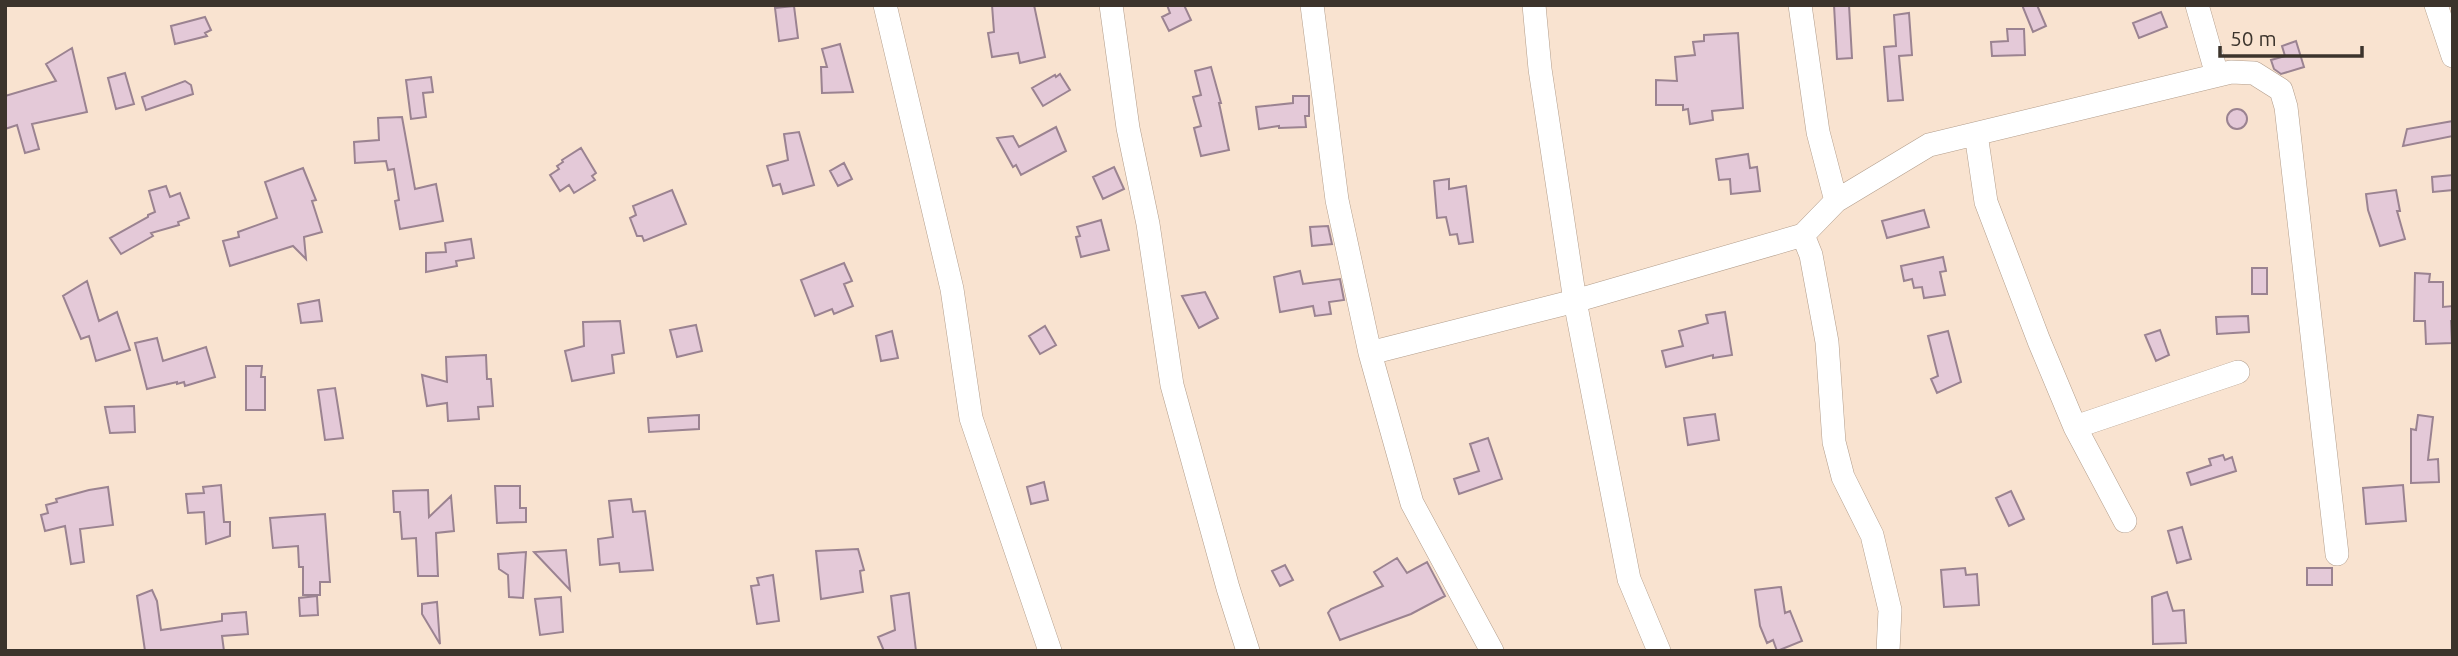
<svg xmlns="http://www.w3.org/2000/svg" width="2458" height="656" viewBox="0 0 2458 656" font-family="Ubuntu,sans-serif">
  <style>
    .building { fill: #e4c9d8; stroke: #9b8391; stroke-width: 2 }
    .lines { fill: none; stroke-linecap: round; stroke-linejoin: round }
    .street-casing { stroke: #b29d8b; stroke-width: 24 }
    .street { stroke: #fff; stroke-width: 23 }
  </style>
  <rect width="100%" height="100%" fill="#f9e3d0"/>
  <path class="building" d="M 992,5 L 1034,5 L 1045,57 L 1020,63 L 1018,53 L 992,57 L 988,33 L 994,32 Z
    M 1167,5 L 1184,5 L 1191,20 L 1169,31 L 1162,17 L 1170,13 Z
    M 1834,5 L 1849,5 L 1852,58 L 1837,59 Z
    M 2022,5 L 2037,5 L 2046,26 L 2033,32 Z
    M 794,6 L 798,38 L 779,41 L 775,8 Z
    M 2161,12 L 2167,27 L 2139,38 L 2133,23 Z
    M 1909,13 L 1912,55 L 1899,56 L 1903,100 L 1888,101 L 1884,47 L 1896,46 L 1894,15 Z
    M 205,17 L 211,30 L 205,33 L 207,36 L 175,44 L 171,26 Z
    M 2007,29 L 2024,29 L 2025,55 L 1992,56 L 1991,42 L 2008,41 Z
    M 1738,33 L 1743,108 L 1712,111 L 1713,120 L 1690,124 L 1688,109 L 1683,110 L 1683,105 L 1656,105 L 1656,80 L 1677,81 L 1675,57 L 1695,55 L 1693,42 L 1704,41 L 1704,35 Z
    M 2296,41 L 2304,67 L 2281,74 L 2274,69 L 2271,60 L 2285,56 L 2282,46 Z
    M 840,44 L 853,92 L 822,93 L 821,67 L 827,67 L 822,49 Z
    M 72,48 L 87,112 L 32,124 L 39,149 L 25,153 L 17,125 L 5,129 L 5,96 L 56,81 L 46,64 Z
    M 1211,67 L 1221,103 L 1219,103 L 1229,150 L 1201,156 L 1194,128 L 1201,126 L 1193,97 L 1201,95 L 1195,71 Z
    M 125,73 L 134,104 L 116,109 L 108,78 Z
    M 1060,74 L 1070,90 L 1043,106 L 1032,88 L 1055,75 L 1056,77 Z
    M 431,77 L 433,92 L 423,93 L 426,117 L 411,119 L 406,80 Z
    M 185,81 L 191,85 L 193,94 L 146,110 L 142,97 Z
    M 1293,96 L 1309,96 L 1309,116 L 1305,116 L 1306,127 L 1279,128 L 1279,126 L 1259,129 L 1256,107 L 1293,103 Z
    M2227 119a10 10 0 1 1 20 0a10 10 0 1 1-20 0Z
    M 402,117 L 415,189 L 436,184 L 443,221 L 400,229 L 395,201 L 399,200 L 394,169 L 388,170 L 386,161 L 355,163 L 354,142 L 379,140 L 378,118 Z
    M 2453,121 L 2453,136 L 2403,146 L 2407,129 Z
    M 1056,127 L 1066,151 L 1021,175 L 1016,165 L 1013,167 L 997,138 L 1013,136 L 1019,147 Z
    M 799,132 L 814,185 L 783,194 L 780,184 L 773,186 L 767,166 L 788,160 L 784,134 Z
    M 581,148 L 596,173 L 592,176 L 595,180 L 574,193 L 569,185 L 560,191 L 550,175 L 559,169 L 557,166 L 563,162 L 562,160 Z
    M 1748,154 L 1750,168 L 1757,167 L 1760,191 L 1731,194 L 1730,179 L 1719,180 L 1716,159 Z
    M 844,163 L 852,179 L 838,186 L 830,171 Z
    M 1114,167 L 1124,189 L 1103,199 L 1093,177 Z
    M 303,168 L 316,200 L 312,201 L 322,232 L 304,237 L 306,259 L 293,246 L 230,266 L 223,241 L 239,237 L 238,232 L 277,218 L 265,182 Z
    M 2453,175 L 2453,190 L 2433,192 L 2432,177 Z
    M 1449,179 L 1449,189 L 1466,186 L 1473,242 L 1459,244 L 1457,234 L 1450,235 L 1446,217 L 1437,218 L 1434,181 Z
    M 166,186 L 170,197 L 180,193 L 189,218 L 178,222 L 179,225 L 151,233 L 153,236 L 121,254 L 110,238 L 148,217 L 148,215 L 155,212 L 149,191 Z
    M 672,190 L 686,224 L 644,241 L 642,236 L 637,236 L 630,218 L 636,215 L 633,206 Z
    M 2396,190 L 2400,211 L 2397,211 L 2405,239 L 2380,246 L 2368,210 L 2366,194 Z
    M 1924,210 L 1929,227 L 1887,238 L 1882,221 Z
    M 1101,220 L 1109,250 L 1081,257 L 1076,237 L 1080,236 L 1077,227 Z
    M 1328,226 L 1332,244 L 1312,246 L 1310,227 Z
    M 471,239 L 474,258 L 456,261 L 457,266 L 426,272 L 426,253 L 446,252 L 445,243 Z
    M 1943,257 L 1946,271 L 1940,272 L 1945,295 L 1924,298 L 1922,287 L 1914,288 L 1912,279 L 1904,281 L 1901,266 Z
    M 844,263 L 852,281 L 844,284 L 853,306 L 834,314 L 832,309 L 815,316 L 801,280 Z
    M 2252,268 L 2267,268 L 2267,294 L 2252,294 Z
    M 1300,271 L 1303,284 L 1340,279 L 1344,300 L 1329,302 L 1331,314 L 1315,316 L 1313,306 L 1280,312 L 1274,277 Z
    M 2415,273 L 2430,274 L 2429,282 L 2443,282 L 2443,307 L 2453,306 L 2453,321 L 2451,321 L 2452,343 L 2426,344 L 2425,321 L 2414,321 Z
    M 87,281 L 99,321 L 117,312 L 130,350 L 96,361 L 89,336 L 81,339 L 63,296 Z
    M 1205,292 L 1218,318 L 1199,328 L 1182,296 Z
    M 319,300 L 322,321 L 301,323 L 298,304 Z
    M 1725,312 L 1732,355 L 1713,358 L 1713,355 L 1666,367 L 1662,351 L 1683,346 L 1679,331 L 1708,323 L 1706,315 Z
    M 2248,316 L 2249,332 L 2217,334 L 2216,317 Z
    M 620,321 L 624,353 L 612,355 L 614,373 L 572,381 L 565,351 L 584,346 L 583,322 Z
    M 696,325 L 702,351 L 677,357 L 670,330 Z
    M 1045,326 L 1056,345 L 1040,354 L 1029,336 Z
    M 2160,330 L 2169,355 L 2156,361 L 2145,335 Z
    M 892,331 L 898,358 L 881,361 L 876,336 Z
    M 1948,331 L 1961,382 L 1937,393 L 1931,379 L 1938,376 L 1928,336 Z
    M 157,338 L 163,361 L 206,347 L 215,377 L 185,386 L 184,382 L 177,384 L 177,382 L 147,389 L 135,343 Z
    M 486,355 L 487,379 L 491,379 L 493,406 L 478,407 L 479,419 L 448,421 L 447,403 L 427,406 L 422,375 L 447,382 L 446,357 Z
    M 246,366 L 262,366 L 261,377 L 265,377 L 265,410 L 246,410 Z
    M 335,388 L 343,438 L 325,440 L 318,390 Z
    M 134,406 L 135,432 L 110,433 L 105,407 Z
    M 1715,414 L 1719,440 L 1688,445 L 1684,418 Z
    M 699,415 L 699,429 L 649,432 L 648,418 Z
    M 2418,415 L 2433,417 L 2428,460 L 2438,459 L 2439,482 L 2411,483 L 2411,429 L 2416,430 Z
    M 1488,438 L 1502,479 L 1459,494 L 1454,479 L 1479,471 L 1470,444 Z
    M 2223,455 L 2225,460 L 2232,457 L 2236,471 L 2191,485 L 2187,473 L 2211,465 L 2209,459 Z
    M 1044,482 L 1048,500 L 1031,504 L 1027,487 Z
    M 221,485 L 224,522 L 230,522 L 230,536 L 206,544 L 204,512 L 188,513 L 186,494 L 204,493 L 203,487 Z
    M 2403,485 L 2406,521 L 2366,524 L 2363,488 Z
    M 495,486 L 520,486 L 520,508 L 526,508 L 526,522 L 497,523 Z
    M 108,487 L 113,525 L 80,529 L 84,562 L 71,564 L 65,526 L 45,531 L 41,515 L 48,513 L 46,505 L 57,502 L 56,499 L 89,490 Z
    M 428,490 L 429,517 L 451,496 L 454,531 L 436,533 L 438,576 L 418,576 L 416,538 L 402,539 L 400,512 L 394,512 L 393,491 Z
    M 2011,491 L 2024,519 L 2009,526 L 1996,498 Z
    M 631,499 L 633,512 L 645,511 L 653,570 L 620,572 L 619,563 L 600,565 L 598,539 L 613,537 L 609,501 Z
    M 325,514 L 330,582 L 320,582 L 320,595 L 303,595 L 303,567 L 299,567 L 298,546 L 273,548 L 270,518 Z
    M 2182,527 L 2191,559 L 2177,563 L 2168,531 Z
    M 858,549 L 864,570 L 860,571 L 863,592 L 821,599 L 816,551 Z
    M 566,550 L 570,590 L 534,552 Z
    M 526,552 L 523,598 L 509,597 L 508,575 L 499,569 L 498,554 Z
    M 1397,558 L 1407,573 L 1427,562 L 1445,596 L 1411,614 L 1340,640 L 1328,613 L 1331,609 L 1383,586 L 1374,572 Z
    M 1285,565 L 1293,580 L 1280,586 L 1272,571 Z
    M 1965,568 L 1966,575 L 1977,574 L 1979,605 L 1944,607 L 1941,570 Z
    M 2307,568 L 2332,568 L 2332,585 L 2307,585 Z
    M 773,575 L 779,621 L 757,624 L 751,586 L 759,585 L 757,578 Z
    M 1781,587 L 1785,613 L 1790,611 L 1802,641 L 1777,651 L 1773,640 L 1767,643 L 1760,626 L 1755,590 Z
    M 152,590 L 157,601 L 161,630 L 222,621 L 222,614 L 246,612 L 248,634 L 222,636 L 224,651 L 145,651 L 137,596 Z
    M 2167,592 L 2173,611 L 2184,610 L 2186,643 L 2153,644 L 2152,597 Z
    M 909,593 L 916,651 L 884,651 L 878,637 L 895,630 L 891,596 Z
    M 317,596 L 318,615 L 300,616 L 299,598 Z
    M 561,597 L 563,632 L 540,635 L 535,599 Z
    M 437,602 L 440,644 L 422,614 L 422,604 Z"/>
  <g class="lines">
    <g class="street-casing">
      <path id="street" d="M 885,5 L 952,289 L 971,418 L 1050,651
        M 1111,5 L 1128,128 L 1148,224 L 1172,385 L 1228,588 L 1248,651
        M 1312,5 L 1337,200 L 1370,353 L 1412,503 L 1492,651
        M 1534,5 L 1540,69 L 1575,301 L 1629,579 L 1659,651
        M 1800,5 L 1818,132 L 1836,201
        M 2197,5 L 2217,75
        M 2436,5 L 2453,56
        M 1976,134 L 1986,202 L 2039,341 L 2075,427 L 2125,521
        M 1803,235 L 1811,255 L 1827,342 L 1834,442 L 1843,477 L 1872,535 L 1890,610 L 1888,651
        M 1370,353 L 1575,301 L 1803,235 L 1836,201 L 1929,145 L 2231,72 L 2254,73 L 2281,90 L 2286,107 L 2337,554
        M 2075,427 L 2238,372"/>
    </g>
    <use href="#street" class="street"/>
  </g>
  <rect width="2458" height="656" fill="none" stroke="#3c342c" stroke-width="14"/>
  <path d="M2220 46v10h142v-10" fill="none" stroke="#3c342c" stroke-width="3.5"/>
  <text x="2230" y="46" font-size="21" fill="#3c342c" stroke="#f9e3d0" stroke-width="5" paint-order="stroke">50 m</text>
</svg>
